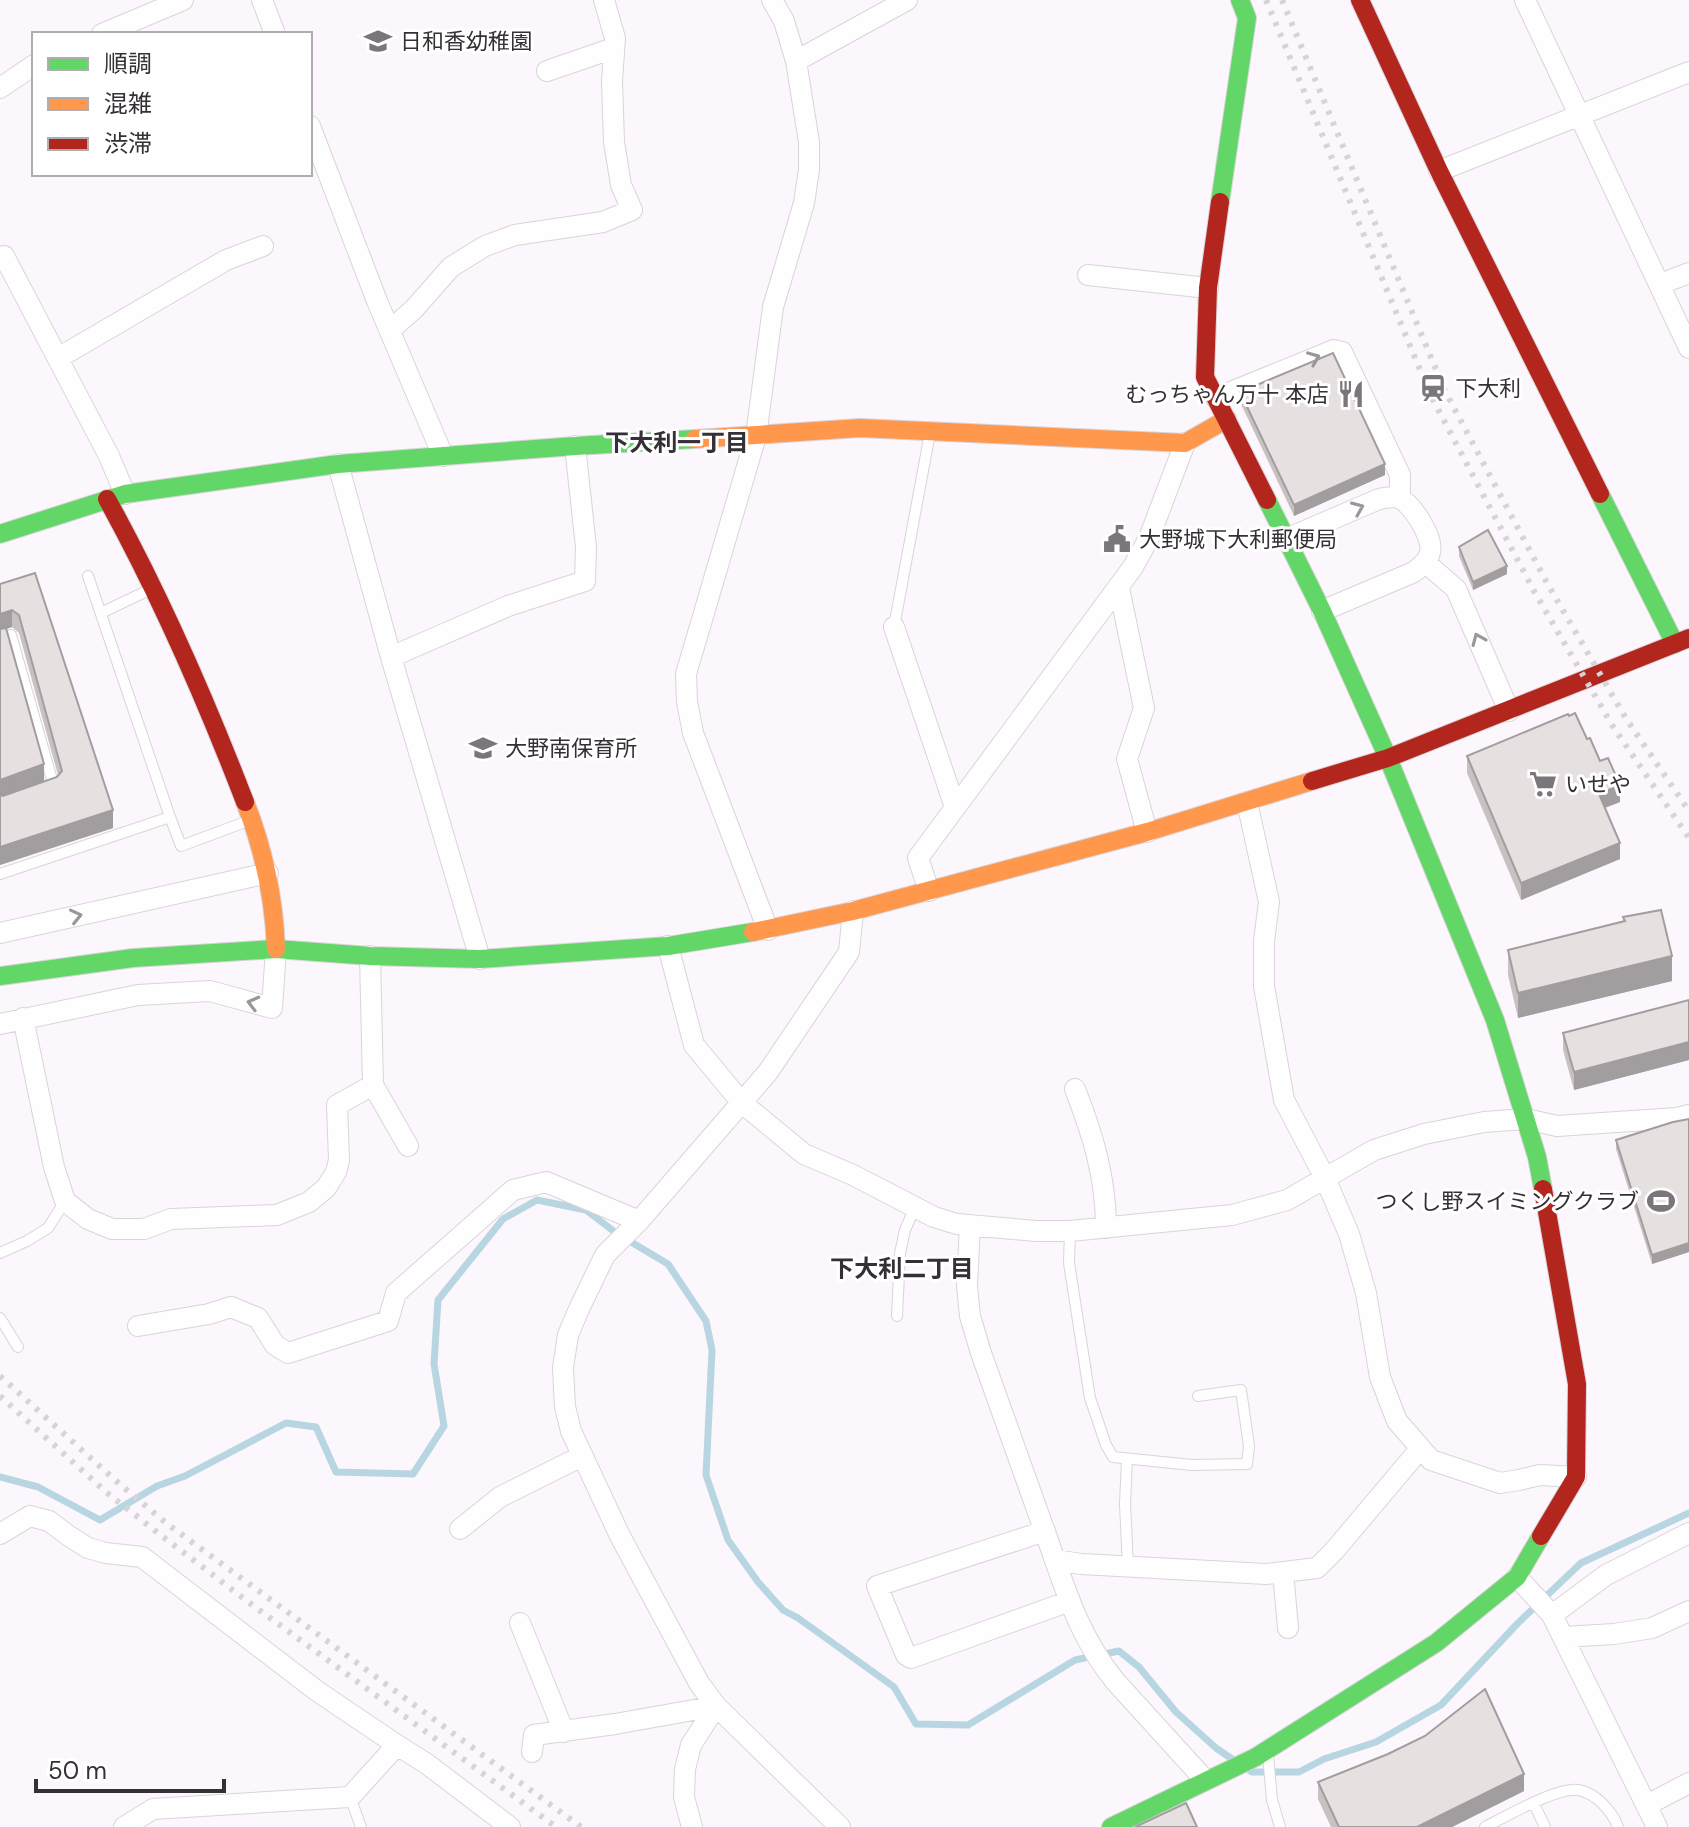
<svg xmlns="http://www.w3.org/2000/svg" width="1689" height="1827" viewBox="0 0 1689 1827" font-family="'DM Sans','Noto Sans JP',sans-serif">
  <style>
    .lines { fill: none; stroke-linecap: round; stroke-linejoin: round }
    .stream { stroke: #b7d6e1; stroke-width: 7 }
    .lane-casing { stroke: #d9d4d9; stroke-width: 12 }
    .street-casing { stroke: #d9d4d9; stroke-width: 22 }
    .fast-casing { stroke: #d9d4d9; stroke-width: 20 }
    .slow-casing { stroke: #d9d4d9; stroke-width: 20 }
    .jam-casing { stroke: #d9d4d9; stroke-width: 20 }
    .lane { stroke: #fffeff; stroke-width: 10 }
    .street { stroke: #fffeff; stroke-width: 20 }
    .fast { stroke: #63d668; stroke-width: 18 }
    .slow { stroke: #ff974d; stroke-width: 18 }
    .jam { stroke: #b3261e; stroke-width: 18 }
    .rail { stroke: #d6d4d6; stroke-width: 6; stroke-dasharray: 4 8; stroke-linecap: butt }
    .wall { fill: #c7c1c2; fill-rule: evenodd }
    .shaded-wall { fill: #a29d9e }
    .building { fill: #e7e0e1; stroke: #a29d9e; stroke-width: 2 }
    .oneway { stroke: #9a979a }
    .labels { text-anchor: middle; dominant-baseline: central; stroke-width: 6; stroke-linejoin: round; paint-order: stroke }
    .poi-label { font-size: 22px; fill: #353036; stroke: #fff; text-anchor: start }
    .neighbourhood-label { font-size: 24px; font-weight: bold; fill: #353036; stroke: #fff }
  </style>
  <rect width="100%" height="100%" fill="#fcf7fc"/>
  <g class="lines">
    <path class="stream" d="M 0,1477 L 38,1487 L 100,1520 L 157,1486 L 185,1476 L 286,1423 L 316,1427 L 336,1472 L 413,1474 L 444,1426 L 434,1364 L 438,1300 L 503,1219 L 537,1200 L 586,1210 L 616,1233 L 668,1264 L 706,1321 L 712,1350 L 706,1475 L 728,1540 L 758,1582 L 783,1610 L 798,1618 L 894,1687 L 916,1724 L 968,1725 L 1075,1660 L 1119,1651 L 1139,1667 L 1176,1712 L 1216,1748 L 1232,1759
      M 1249,1770 L 1252,1772 L 1299,1772 L 1324,1759 L 1376,1742 L 1441,1705 L 1518,1623 L 1581,1563 L 1689,1513"/>
    <g class="lane-casing">
      <path id="lane" d="M 88,576 L 170,817
        M 101,613 L 153,588
        M 894,627 L 930,433
        M 0,639 L 11,635 L 54,787 L 51,788
        M 0,874 L 170,817 L 181,846 L 248,821
        M 1070,1231 L 1069,1263 L 1090,1398 L 1106,1445 L 1113,1457 L 1192,1465 L 1247,1464 L 1249,1446 L 1241,1390 L 1198,1396
        M 0,1253 L 27,1241 L 48,1228 L 65,1201
        M 897,1316 L 900,1253 L 905,1230 L 915,1207
        M 0,1318 L 18,1347
        M 1127,1459 L 1125,1504 L 1128,1567
        M 1268,1755 L 1272,1800 L 1280,1827
        M 350,1797 L 361,1827
        M 1534,1804 L 1545,1827
        M 1485,1827 C 1505,1817 1557,1787 1578,1790 C 1596,1793 1612,1811 1618,1827"/>
    </g>
    <g class="street-casing">
      <path id="street" d="M 262,0 L 275,34
        M 1525,0 L 1689,348
        M 102,34 L 183,0
        M 796,61 L 907,0
        M 547,71 L 614,48
        M 0,88 L 34,65
        M 310,126 L 377,301 L 443,456
        M 1439,171 L 1689,72
        M 4,256 L 109,456 L 125,494
        M 1088,275 L 1208,288
        M 1660,284 L 1689,273
        M 390,330 L 414,309 L 451,267 L 485,246 L 515,235 L 603,222 L 632,210 L 621,185 L 614,142 L 612,81 L 615,38 L 604,0
        M 58,358 L 226,260 L 263,246
        M 1216,398 L 1334,350 L 1342,352 L 1400,475 L 1400,498
        M 338,464 L 391,657 L 480,959
        M 1286,539 L 1379,499 C 1385,498 1392,496 1398,498 C 1412,502 1434,539 1430,552 C 1428,562 1421,566 1414,572 L 1322,611
        M 1426,563 L 1456,589 L 1509,711
        M 1119,588 L 1144,708 L 1127,759 L 1147,832
        M 894,627 L 955,807
        M 391,657 L 508,606 L 585,581 L 586,547 L 575,446
        M 1247,802 L 1269,902 L 1264,941 L 1264,986 L 1284,1100 L 1325,1178 L 1349,1234 L 1366,1293 L 1380,1377 L 1397,1421 L 1431,1460 L 1500,1483 L 1519,1480 L 1540,1475 L 1576,1477
        M 929,891 L 918,858 L 1133,567 L 1149,538 L 1185,443
        M 768,930 L 693,733 L 687,702 L 686,674 L 756,436 L 773,307 L 804,203 L 809,170 L 809,142 L 796,61 L 784,21 L 772,0
        M 0,933 L 268,873
        M 668,946 L 694,1045 L 742,1103 L 804,1154 L 853,1175 L 934,1217 L 957,1224 L 1036,1231 L 1070,1231 L 1232,1215 L 1287,1200 L 1374,1150 L 1424,1134 L 1484,1122 L 1526,1119 L 1557,1126 L 1677,1118 L 1689,1115
        M 370,956 L 373,1085 L 408,1146
        M 23,1018 L 54,1167 L 65,1201 L 88,1219 L 112,1229 L 144,1229 L 171,1219 L 277,1215 L 309,1202 L 326,1188 L 336,1172 L 339,1160 L 337,1105 L 373,1085
        M 0,1024 L 138,995 L 210,991 L 272,1008 L 276,949
        M 1075,1089 C 1093,1135 1106,1178 1106,1228
        M 970,1225 L 967,1286 L 970,1316 L 981,1353 C 1003,1413 1024,1473 1045,1532 C 1065,1587 1077,1634 1115,1681 L 1205,1780
        M 138,1326 L 209,1314 L 231,1307 L 258,1318 L 275,1345 L 288,1353 L 388,1321 L 396,1293 L 513,1190 L 546,1182 L 639,1221
        M 460,1529 L 500,1497 L 582,1456
        M 1045,1531 L 877,1586 L 906,1655 L 911,1658 L 1070,1601
        M 0,1534 L 30,1516 L 49,1521 L 69,1536 L 88,1548 L 106,1553 L 142,1557 L 317,1691 L 397,1745
        M 1055,1560 L 1081,1564 L 1266,1574 L 1317,1568 L 1334,1551 L 1420,1449
        M 1283,1572 L 1288,1628
        M 1517,1577 L 1552,1615 L 1657,1827
        M 1552,1615 L 1606,1575 L 1689,1533
        M 520,1623 L 564,1732
        M 1563,1637 L 1614,1634 L 1652,1628 L 1689,1611
        M 532,1752 L 534,1735 L 615,1724 L 716,1706
        M 1647,1805 L 1689,1783
        M 124,1827 L 153,1809 L 350,1797 L 397,1745 L 427,1764 L 510,1827
        M 692,1827 L 684,1797 L 685,1769 L 691,1745 L 716,1706
        M 840,1827 L 716,1706 L 699,1683 L 620,1536 L 571,1431 L 565,1407 L 563,1368 L 568,1335 L 579,1309 L 605,1255 L 639,1221 L 768,1072 L 849,952 L 853,911"/>
    </g>
    <g class="fast-casing">
      <path id="fast" d="M 1220,202 L 1247,18 L 1240,0
        M 1600,494 L 1675,644
        M 1267,500 L 1322,611 L 1388,758 L 1495,1020 L 1537,1157 L 1543,1189
        M 0,534 L 125,494 L 338,464 L 575,446 L 695,439
        M 0,976 L 133,958 L 276,949 L 370,956 L 480,959 L 668,946 L 753,932
        M 1111,1827 L 1256,1757 L 1436,1643 L 1517,1577 L 1541,1536"/>
    </g>
    <g class="slow-casing">
      <path id="slow" d="M 695,439 L 860,428 L 1185,443 L 1227,419
        M 245,802 C 264,850 274,897 276,949
        M 753,932 L 853,911 L 1147,832 L 1312,781"/>
    </g>
    <g class="jam-casing">
      <path id="jam" d="M 1360,0 L 1439,171 L 1600,494
        M 1220,202 L 1208,288 L 1205,377 L 1267,500
        M 107,499 C 161,597 205,698 245,802
        M 1312,781 L 1388,758 L 1689,638
        M 1541,1536 L 1576,1477 L 1577,1384 L 1543,1189"/>
    </g>
    <use href="#lane" class="lane"/>
    <use href="#street" class="street"/>
    <use href="#fast" class="fast"/>
    <use href="#slow" class="slow"/>
    <use href="#jam" class="jam"/>
    <path class="rail" d="M 1266,0 L 1431,396 L 1534,591 L 1612,725 L 1689,838
      M 1282,0 L 1445,391 L 1547,583 L 1625,717 L 1689,811
      M 0,1376 L 115,1480 L 166,1523 L 581,1827
      M 0,1396 L 106,1492 L 158,1533 L 251,1604 L 556,1827"/>
  </g>
  <path class="wall" d="M 1240,392 L 1385,475 L 1294,516 L 1240,402 Z
    M 1459,547 L 1507,574 L 1473,590 L 1459,556 Z
    M 35,573 L 113,828 L 0,865 L 0,584 ZM 12,627 L 19,633 L 58,775 L 57,777 L 44,781 L 6,629 Z
    M 1569,716 L 1587,739 L 1600,761 L 1620,802 L 1605,808 L 1620,859 L 1521,900 L 1467,773 L 1467,756 Z
    M 1623,917 L 1672,981 L 1518,1018 L 1508,975 L 1508,950 L 1623,921 Z
    M 1689,1000 L 1689,1060 L 1574,1090 L 1563,1050 L 1563,1033 Z
    M 1689,1119 L 1689,1252 L 1652,1264 L 1616,1149 L 1616,1140 Z
    M 1318,1782 L 1524,1791 L 1452,1827 L 1331,1827 L 1318,1799 Z"/>
  <path class="shaded-wall" d="M 1385,464 L 1385,475 L 1294,516 L 1294,505 Z
    M 1507,566 L 1507,574 L 1473,590 L 1473,582 Z
    M 12,610 L 12,627 L 0,631 L 0,614 Z
    M 44,764 L 44,782 L 0,798 L 0,780 Z
    M 1620,785 L 1620,802 L 1599,810 L 1599,794 Z
    M 113,810 L 113,828 L 0,865 L 0,847 Z
    M 1620,843 L 1620,859 L 1521,900 L 1521,883 Z
    M 1672,956 L 1672,981 L 1518,1018 L 1518,993 Z
    M 1689,1042 L 1689,1060 L 1574,1090 L 1574,1072 Z
    M 1689,1243 L 1689,1252 L 1652,1264 L 1652,1255 Z
    M 1524,1774 L 1524,1791 L 1452,1827 L 1417,1827 Z"/>
  <path class="building" d="M 1333,353 L 1385,464 L 1294,505 L 1240,392 Z
    M 1488,530 L 1507,566 L 1473,582 L 1459,547 Z
    M 35,573 L 113,810 L 0,847 L 0,795 L 3,796 L 57,777 L 62,771 L 19,615 L 12,610 L 0,614 L 0,584 Z
    M 6,628 L 44,764 L 0,780 L 0,629 Z
    M 1575,713 L 1587,739 L 1590,738 L 1600,761 L 1608,758 L 1620,785 L 1599,794 L 1620,843 L 1521,883 L 1467,756 L 1568,714 L 1569,716 Z
    M 1661,910 L 1672,956 L 1518,993 L 1508,950 L 1625,921 L 1623,917 Z
    M 1689,1000 L 1689,1042 L 1574,1072 L 1563,1033 Z
    M 1689,1119 L 1689,1243 L 1652,1255 L 1616,1140 L 1673,1122 Z
    M 1485,1689 L 1524,1774 L 1417,1827 L 1339,1827 L 1318,1782 L 1388,1754 L 1425,1736 Z
    M 1186,1803 L 1197,1827 L 1135,1827 Z"/>
  <defs><path id="oneway-chevron" d="M-2-3.5L2.5 0L-2 3.5" fill="none" stroke-width="1.6" stroke-linecap="round" stroke-linejoin="round" transform="scale(2)"/></defs>
  <g class="oneway">
    <use href="#oneway-chevron" transform="translate(1314 358) rotate(-22)"/>
    <use href="#oneway-chevron" transform="translate(1358 508) rotate(-23)"/>
    <use href="#oneway-chevron" transform="translate(1478 639) rotate(-113)"/>
    <use href="#oneway-chevron" transform="translate(76 916) rotate(-13)"/>
    <use href="#oneway-chevron" transform="translate(253 1003) rotate(-165)"/>
  </g>
  <defs>
    <g id="school-bare" transform="scale(2.16)"><path d="M0-5L7-2L0 1L-7-2ZM-4 1L0 2.5L4 1V4Q0 6-4 4Z" fill="#7b767b" stroke="#fff" stroke-width="2.5" paint-order="stroke"/></g>
    <g id="station-bare" transform="scale(2.16)"><path d="M-3-6H3Q5-6 5-4V2Q5 4 3 4L4.5 6H3L1.5 4h-3L-3 6H-4.5L-3 4Q-5 4-5 2V-4Q-5-6-3-6ZM-3.5-4v3h7v-3ZM-3.5 1v1.5H-2V1ZM2 1v1.5H3.5V1Z" fill="#7b767b" stroke="#fff" stroke-width="2.5" paint-order="stroke"/></g>
    <g id="restaurant-bare" transform="scale(2.16)"><path d="M-5-6h1v4h1v-4h1v4h1v-4h1v5L-1.5 .5V6h-2V.5L-5-1ZM5-6V6H3V1.5H1.5Q1.5-4 5-6Z" fill="#7b767b" stroke="#fff" stroke-width="2.5" paint-order="stroke"/></g>
    <g id="civic-bare" transform="scale(2.16)"><path d="M-.6-6.5H3V-4.5H.6V-3L4-1V1h2V6H-6V1h2V-1L-.6-3ZM-1.2 2.5V6h2.4V2.5Z" fill="#7b767b" stroke="#fff" stroke-width="2.5" paint-order="stroke"/></g>
    <g id="supermarket-bare" transform="scale(2.16)"><path d="M-6-5.5h2.5l.6 2H6L4.5 2H-2.5L-4.4-4H-6ZM-1.5 3.2a1.3 1.3 0 1 0 .1 0ZM3 3.2a1.3 1.3 0 1 0 .1 0Z" fill="#7b767b" stroke="#fff" stroke-width="2.5" paint-order="stroke"/></g>
    <g id="stadium-bare" transform="scale(2.16)"><path d="M0-5a6.5 5 0 1 0 0 10a6.5 5 0 1 0 0-10ZM-3.5-1.8h7v3.6h-7Z" fill="#7b767b" stroke="#fff" stroke-width="2.5" paint-order="stroke"/></g>
  </defs>
  <g fill-rule="evenodd">
    <use href="#school-bare" x="378" y="41"/>
    <use href="#station-bare" x="1433" y="388"/>
    <use href="#restaurant-bare" x="1351" y="394"/>
    <use href="#civic-bare" x="1117" y="539"/>
    <use href="#school-bare" x="483" y="748"/>
    <use href="#supermarket-bare" x="1543" y="784"/>
    <use href="#stadium-bare" x="1661" y="1201"/>
  </g>
  <g class="labels">
    <g class="poi-label">
      <text x="400" y="41">日和香幼稚園</text>
      <text x="1455" y="388">下大利</text>
      <text x="1329" y="394" text-anchor="end">むっちゃん万十 本店</text>
      <text x="1139" y="539">大野城下大利郵便局</text>
      <text x="505" y="748">大野南保育所</text>
      <text x="1565" y="784">いせや</text>
      <text x="1639" y="1201" text-anchor="end">つくし野スイミングクラブ</text>
    </g>
    <g class="neighbourhood-label">
      <text x="677" y="442">下大利一丁目</text>
      <text x="902" y="1268">下大利二丁目</text>
    </g>
  </g>
  <rect x="32" y="32" width="280" height="144" fill="#ffffff" stroke="#aeacaf" stroke-width="2"/>
  <rect x="48" y="58" width="40" height="12" fill="#63d668" stroke="#aeacaf" stroke-width="2"/>
  <text x="104" y="72" font-size="24" fill="#353036">順調</text>
  <rect x="48" y="98" width="40" height="12" fill="#ff974d" stroke="#aeacaf" stroke-width="2"/>
  <text x="104" y="112" font-size="24" fill="#353036">混雑</text>
  <rect x="48" y="138" width="40" height="12" fill="#b3261e" stroke="#aeacaf" stroke-width="2"/>
  <text x="104" y="152" font-size="24" fill="#353036">渋滞</text>
  <path d="M36 1779v12h188v-12" fill="none" stroke="#353036" stroke-width="4"/>
  <text x="48" y="1779" font-size="24" fill="#353036" stroke="#ffffff" stroke-width="6" paint-order="stroke">50 m</text>
</svg>
